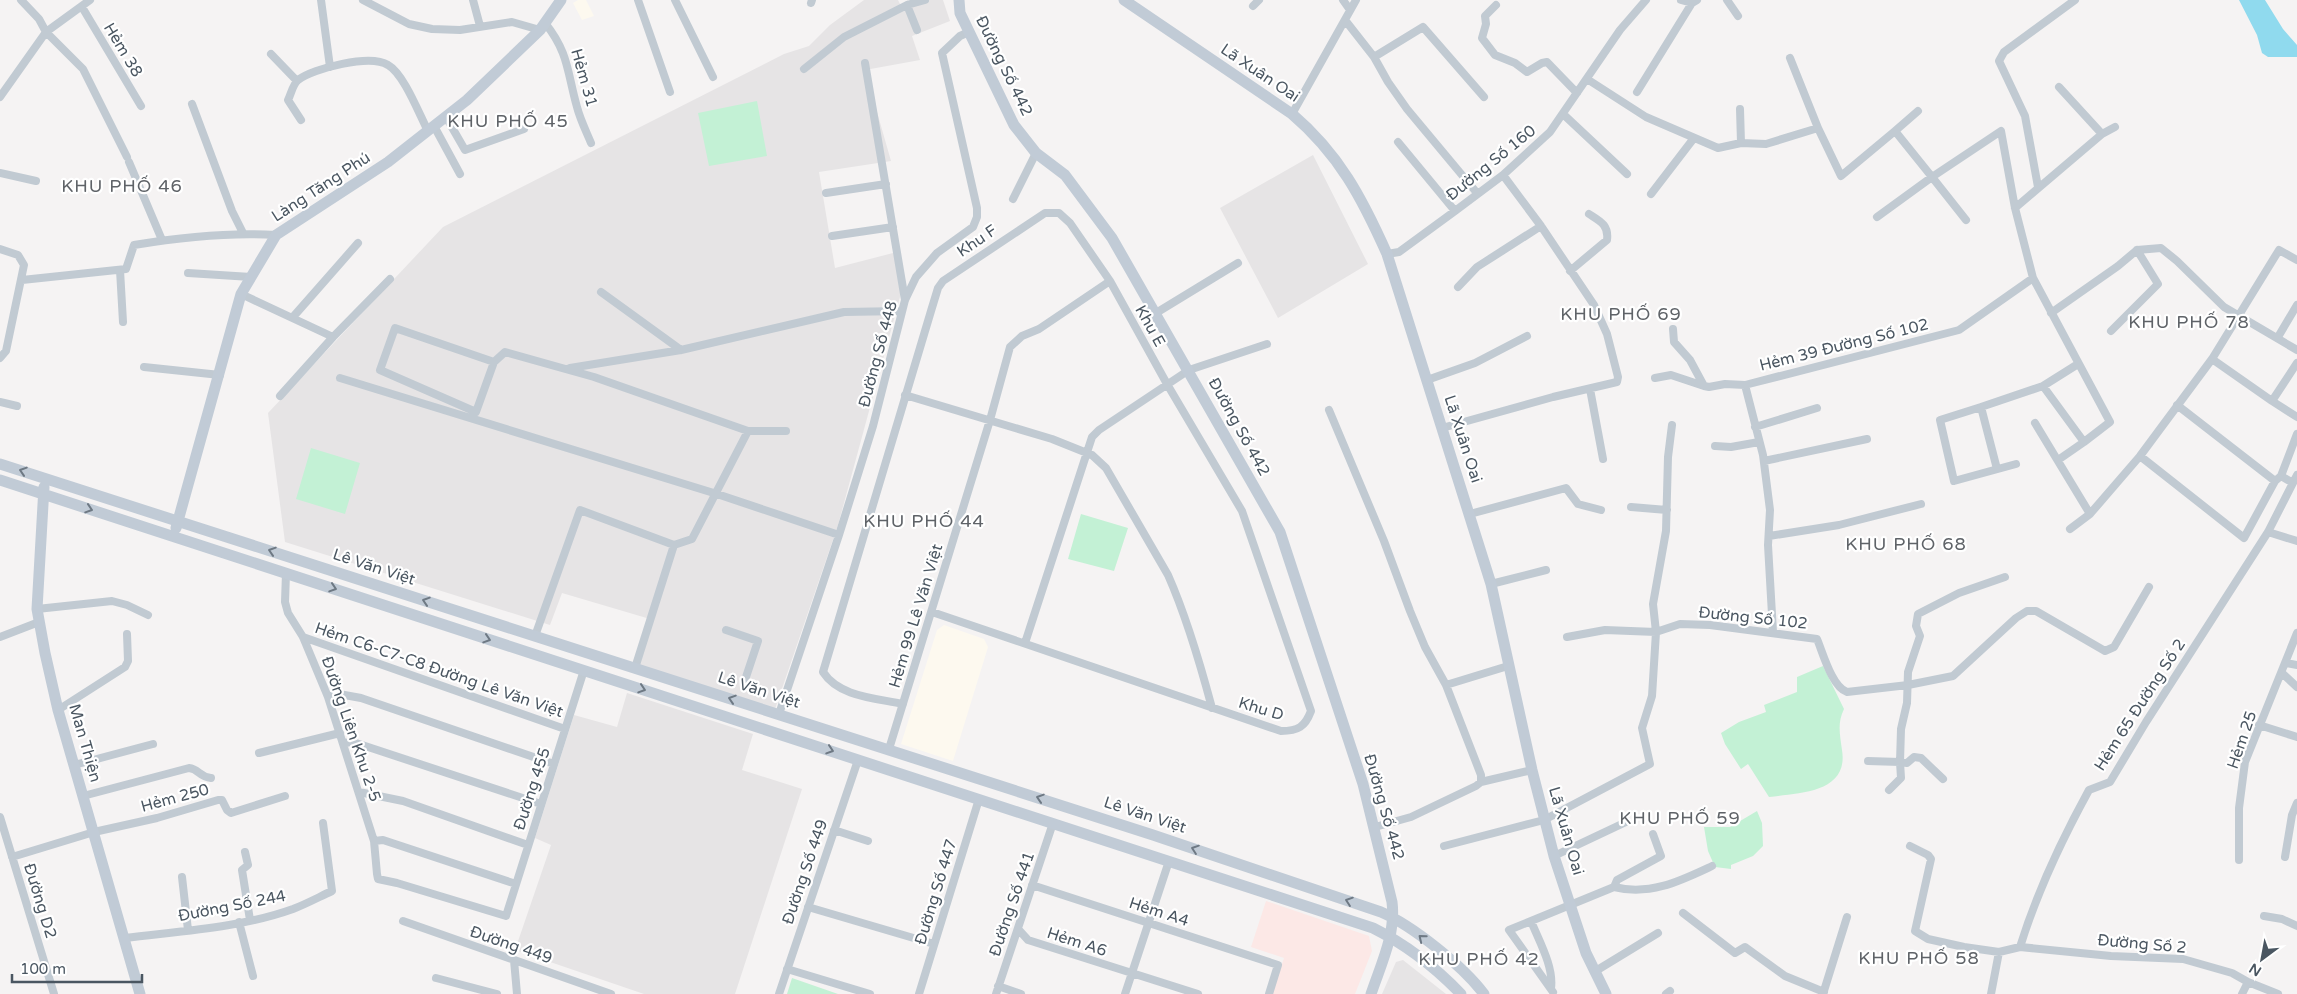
<svg xmlns="http://www.w3.org/2000/svg" width="2297" height="994" viewBox="0 0 2297 994" font-family="'Varela Round',sans-serif">
  <style>
    .commercial { fill: #fdf9ef }
    .education { fill: #e6e4e5 }
    .medical { fill: #fce8e6 }
    .green { fill: #c3f1d5 }
    .water { fill: #90daee }
    .lines { fill: none; stroke-linecap: round; stroke-linejoin: round }
    .street { stroke: #c1cad2; stroke-width: 8 }
    .secondary { stroke: #c1cbd6; stroke-width: 11 }
    .oneway { stroke: #6e7984 }
    .labels { text-anchor: middle; dominant-baseline: central; stroke-width: 4.5; stroke-linejoin: round; paint-order: stroke }
    .street-label { font-size: 16px; fill: #4a5661; stroke: #fff }
    .neighbourhood-label { font-size: 18px; letter-spacing: 1px; fill: #5f6368; stroke: #fff }
  </style>
  <rect width="100%" height="100%" fill="#f5f3f3"/>
  <path class="commercial" d="M 578,0 L 586,0 L 594,16 L 582,20 L 573,3 Z
    M 944,625 L 984,639 L 988,647 L 953,761 L 901,744 L 937,630 Z"/>
  <path class="education" d="M 864,0 L 898,0 L 902,8 L 914,0 L 943,0 L 950,21 L 912,36 L 920,60 L 865,70 L 891,161 L 819,172 L 835,268 L 893,253 L 903,279 L 900,297 L 838,525 L 774,712 L 635,668 L 650,619 L 562,593 L 550,625 L 285,542 L 268,413 L 443,227 L 784,54 L 809,46 L 830,25 Z
    M 1313,155 L 1368,264 L 1278,318 L 1220,208 Z
    M 627,693 L 753,734 L 742,770 L 802,789 L 735,994 L 644,994 L 515,950 L 551,845 L 535,838 L 574,715 L 617,727 Z
    M 1403,960 L 1446,994 L 1382,994 L 1396,962 Z"/>
  <path class="medical" d="M 1266,901 L 1369,936 L 1372,951 L 1355,994 L 1272,994 L 1284,958 L 1251,947 Z"/>
  <path class="green" d="M 757,101 L 767,156 L 709,166 L 698,113 Z
    M 311,448 L 360,463 L 345,514 L 296,499 Z
    M 1081,514 L 1128,528 L 1114,571 L 1068,559 Z
    M 1823,666 L 1844,709 C 1837,723 1840,735 1842,750 C 1849,793 1799,793 1769,797 L 1748,764 L 1741,769 L 1725,744 L 1721,733 L 1739,722 L 1766,712 L 1764,705 L 1797,692 L 1797,677 Z
    M 1757,811 L 1762,823 L 1763,846 L 1753,856 L 1731,865 L 1731,869 L 1715,867 L 1708,851 L 1704,827 L 1730,827 Z
    M 792,978 L 838,994 L 787,994 Z"/>
  <path class="water" d="M 2239,0 L 2265,0 L 2283,29 L 2297,45 L 2297,57 L 2268,57 L 2262,53 L 2257,35 Z"/>
  <g class="lines">
    <path class="street" d="M 21,0 L 39,19 L 46,32 L 83,69 L 127,157
      M 321,0 L 330,67
      M 363,0 L 409,24 L 432,29 L 460,30 L 512,22 L 540,30
      M 473,0 L 480,26
      M 638,0 L 670,92
      M 675,0 L 713,77
      M 1343,0 L 1350,10
      M 1681,0 L 1692,3 L 1697,0
      M 1727,0 L 1738,16
      M 811,3 L 812,0
      M 1496,5 L 1485,16 L 1486,24 L 1482,38 L 1495,55 L 1515,63 L 1527,72 L 1542,63 L 1547,62 L 1577,93
      M 1253,6 L 1259,0
      M 82,7 L 141,106
      M 1345,20 L 1374,57 L 1388,82 L 1407,109 L 1477,193
      M 545,23 C 569,53 567,72 577,107 C 580,119 586,131 591,143
      M 917,30 L 907,5 L 925,0
      M 271,54 L 297,81
      M 1374,57 L 1423,27 L 1484,97
      M 1790,58 L 1818,128
      M 865,63 L 905,300
      M 804,69 L 844,37 L 907,5
      M 1587,79 L 1646,117 L 1718,148 L 1741,143 L 1766,144 L 1818,128 L 1841,176 L 1895,131 L 1932,177 L 2001,131 L 2015,208 L 2033,278 L 2110,422 L 2084,442
      M 2059,87 L 2102,134
      M 1637,92 L 1692,3
      M 0,97 L 46,32 L 90,0
      M 192,104 L 232,211 L 243,233
      M 1740,109 L 1741,143
      M 1292,114 L 1356,0
      M 1563,114 L 1627,174
      M 446,117 L 465,150 L 524,129
      M 301,120 L 288,100 C 291,94 293,84 298,80 C 314,68 370,54 388,65 C 404,74 419,114 428,131
      M 434,126 L 460,174
      M 1895,131 L 1918,111
      M 1398,142 L 1455,211
      M 129,162 L 162,240
      M 0,173 L 36,181
      M 2038,187 L 2025,116 L 1999,61 L 2004,52 L 2075,0
      M 826,193 L 886,184
      M 1651,194 L 1694,138
      M 1013,199 L 1036,153
      M 2015,208 L 2102,134 L 2115,127
      M 1877,217 L 1932,177 L 1966,220
      M 832,236 L 893,227
      M 0,249 L 18,255 L 24,265 L 6,351 L 0,358
      M 2137,250 L 2161,248 L 2177,261 L 2224,307 L 2297,350
      M 1387,254 L 1399,252 L 1455,211 L 1503,175 L 1550,132 L 1620,30 L 1646,0
      M 120,270 L 123,322
      M 1570,271 L 1607,240 C 1609,225 1600,221 1589,214
      M 188,273 L 251,277
      M 22,280 L 126,269 L 134,245 C 182,237 228,232 276,235
      M 1458,287 L 1477,267 L 1541,226
      M 601,292 L 681,350
      M 241,294 L 333,337
      M 1156,313 L 1238,263
      M 2051,313 L 2118,266 L 2137,250 L 2158,284 L 2111,331
      M 293,317 L 358,243
      M 1673,329 L 1674,342 L 1690,360 L 1704,386 L 1709,387 L 1725,384 L 1745,385
      M 2278,337 L 2297,305
      M 2212,359 L 2272,401 L 2297,417
      M 494,362 L 395,328 L 380,370 L 476,412 L 494,362 L 505,352 L 594,377 L 748,431 L 786,431
      M 144,367 L 220,375
      M 570,368 L 681,350 L 844,312 L 902,311
      M 340,378 L 717,494 L 839,535
      M 1655,378 L 1671,375 L 1704,386
      M 1427,380 L 1475,363 L 1527,336
      M 1590,389 L 1603,459
      M 905,395 L 1052,439 L 1092,455 L 1106,468 L 1168,575 C 1187,618 1200,663 1212,708
      M 280,396 L 333,337 L 390,279
      M 2272,401 L 2297,363
      M 0,402 L 17,406
      M 2177,405 L 2275,481
      M 1981,407 L 1940,420 L 1954,481 L 2016,464
      M 1329,410 L 1384,541 L 1410,611 L 1425,647 L 1446,685 L 1481,775 L 1481,782
      M 2035,423 L 2090,514 L 2140,456 L 2212,359 L 2279,250 L 2297,260
      M 1755,427 L 1817,408
      M 1442,428 L 1553,397 L 1617,382 L 1618,377 L 1607,334 L 1594,305 L 1541,226 L 1503,175
      M 1715,446 L 1731,447 L 1759,442
      M 2140,456 L 2244,538 L 2275,481 L 2281,476
      M 2058,460 L 2084,442 L 2043,386 L 2078,364
      M 1764,461 L 1867,439
      M 1997,469 L 1981,407 L 2043,386
      M 2293,483 L 2281,476 L 2297,434
      M 1631,507 L 1667,510
      M 1470,514 L 1566,488 L 1578,504 L 1601,510
      M 2070,529 L 2090,514
      M 2268,532 L 2297,541
      M 1769,536 L 1839,525 L 1921,504
      M 286,573 L 285,602 L 288,613 L 303,637 L 328,697 L 374,841 L 377,874 L 378,879 L 397,883 L 506,916 L 584,670
      M 1491,584 L 1546,570
      M 37,609 L 112,601 L 127,605 L 148,615
      M 726,630 L 758,641 L 744,683
      M 1773,632 L 1768,545 L 1770,510 L 1763,455 L 1745,385 L 1959,330 L 2033,278
      M 535,636 L 580,510 L 674,545 L 692,539 L 748,431
      M 0,637 L 39,622
      M 303,637 L 565,729
      M 1567,637 L 1605,630 L 1656,632 L 1653,604 L 1666,531 L 1668,457 L 1672,425
      M 1025,643 L 1092,437 L 1099,430 L 1189,370 L 1267,344
      M 2286,663 L 2297,665
      M 635,668 L 674,545
      M 2282,673 L 2297,687
      M 1446,685 L 1508,666
      M 328,697 L 339,694 L 361,698 L 554,764
      M 903,704 C 876,698 839,697 823,672 L 931,311 L 938,288 L 943,281 L 1045,213 L 1059,213 L 1070,223 L 1110,281 L 1167,384 L 1242,511 L 1311,711 C 1305,727 1298,731 1281,731 L 932,612
      M 58,710 L 125,667 L 128,661 L 127,634
      M 779,714 L 839,535 L 873,426 L 905,300 L 916,277 L 937,253 L 973,227 L 977,217 L 977,208 L 942,53 L 960,36 L 969,32
      M 2259,725 L 2297,737
      M 344,743 L 353,742 L 541,804
      M 889,749 L 990,420 L 1010,347 L 1022,336 L 1039,329 L 1110,281
      M 259,753 L 340,733
      M 1868,761 L 1900,762 L 1901,729 L 1907,703 L 1908,672 L 1920,636 L 1916,626 L 1918,614 L 1959,593 L 2005,577
      M 74,765 L 153,744
      M 1889,790 L 1901,778 L 1900,762 L 1907,763 L 1914,757 L 1921,758 L 1943,779
      M 359,792 L 403,801 L 528,845
      M 83,796 L 189,768 C 199,769 199,777 211,778
      M 0,817 L 54,994
      M 1375,827 L 1411,817 L 1476,786 L 1481,782 L 1532,770
      M 834,830 L 868,841
      M 374,841 L 383,840 L 516,884
      M 1444,846 L 1544,820 L 1650,764 L 1642,728 L 1652,696 L 1656,632 L 1680,624 L 1710,625 L 1817,639 C 1823,653 1832,687 1847,692 L 1908,685 L 1953,676 L 2016,618 L 2027,611 L 2036,611 L 2105,651 L 2114,647 L 2149,587
      M 1910,846 L 1928,855 L 1931,859 L 1915,931 L 1928,939 L 1964,947 L 1999,952 L 2020,947 L 2111,956 L 2183,959 L 2232,973 L 2248,982 L 2278,994
      M 245,852 L 248,865 L 242,870 L 250,920
      M 1554,856 L 1626,822
      M 12,857 L 94,832 L 157,818 L 218,800 L 222,800 L 227,810 L 231,813 L 285,796
      M 2285,857 L 2292,815 L 2297,803
      M 2239,860 L 2239,808 L 2245,762 L 2297,633
      M 182,877 L 188,930
      M 1032,885 L 1278,965 L 1269,994
      M 1614,887 C 1650,896 1680,881 1712,866
      M 808,907 L 934,944
      M 1683,913 L 1735,953 L 1745,947 L 1785,976 L 1824,992
      M 2264,916 L 2282,919 L 2297,926
      M 403,921 L 611,994
      M 1531,921 C 1539,941 1554,967 1551,988
      M 239,922 L 253,976
      M 1018,929 L 1028,940 L 1198,994
      M 125,938 C 181,931 240,928 293,909 C 306,904 319,897 332,891 L 323,823
      M 2020,947 C 2037,892 2061,841 2089,790 L 2110,782 L 2146,722 L 2268,532 L 2297,475
      M 514,960 L 517,994
      M 787,969 L 870,994
      M 1594,972 L 1658,933
      M 436,978 L 497,994
      M 998,986 L 1021,994
      M 1553,992 L 1509,930 L 1614,887 L 1617,880 L 1661,856 L 1653,834
      M 779,994 L 858,760
      M 919,994 L 979,799
      M 996,994 L 1053,823
      M 1125,994 L 1169,861
      M 1666,994 L 1670,991
      M 1823,994 L 1847,917
      M 1991,994 L 1999,952
      M 2242,994 L 2248,982"/>
    <path class="secondary" d="M 959,0 L 960,13 L 1014,125 L 1036,153 L 1065,175 L 1112,238 L 1280,532 L 1363,784 L 1392,902 C 1396,934 1381,964 1371,994
      M 1124,0 L 1292,114 C 1339,154 1362,198 1387,254 L 1491,584 L 1532,770 L 1554,856 L 1586,953 L 1606,994
      M 0,464 L 1153,835 L 1381,912 C 1413,926 1463,966 1484,994
      M 0,480 L 1373,928 C 1405,944 1435,967 1461,994
      M 44,487 L 37,609 L 45,653 L 58,710 L 140,994
      M 176,528 L 241,294 L 276,235 L 388,162 L 467,100 L 540,30 L 561,0"/>
  </g>
  <defs><path id="oneway-chevron" d="M-2-3.5L2.5 0L-2 3.5" fill="none" stroke-width="1.6" stroke-linecap="round" stroke-linejoin="round" transform="scale(1.25)"/></defs>
  <g class="oneway">
    <use href="#oneway-chevron" transform="translate(23 471) rotate(-162)"/>
    <use href="#oneway-chevron" transform="translate(89 509) rotate(18)"/>
    <use href="#oneway-chevron" transform="translate(272 551) rotate(-162)"/>
    <use href="#oneway-chevron" transform="translate(333 588) rotate(18)"/>
    <use href="#oneway-chevron" transform="translate(426 601) rotate(-162)"/>
    <use href="#oneway-chevron" transform="translate(487 639) rotate(18)"/>
    <use href="#oneway-chevron" transform="translate(642 689) rotate(18)"/>
    <use href="#oneway-chevron" transform="translate(732 699) rotate(-162)"/>
    <use href="#oneway-chevron" transform="translate(830 750) rotate(18)"/>
    <use href="#oneway-chevron" transform="translate(1040 798) rotate(-162)"/>
    <use href="#oneway-chevron" transform="translate(1195 849) rotate(-161)"/>
    <use href="#oneway-chevron" transform="translate(1349 901) rotate(-161)"/>
    <use href="#oneway-chevron" transform="translate(1422 938) rotate(-141)"/>
  </g>
  <g class="labels">
    <g class="street-label">
      <text transform="translate(123 50) rotate(59)">Hẻm 38</text>
      <text transform="translate(1004 66) rotate(64)">Đường Số 442</text>
      <text transform="translate(1260 73) rotate(34)">Lã Xuân Oai</text>
      <text transform="translate(584 78) rotate(74)">Hẻm 31</text>
      <text transform="translate(1491 163) rotate(-39)">Đường Số 160</text>
      <text transform="translate(321 187) rotate(-33)">Làng Tăng Phú</text>
      <text transform="translate(977 241) rotate(-34)">Khu F</text>
      <text transform="translate(1150 326) rotate(61)">Khu E</text>
      <text transform="translate(1844 345) rotate(-14)">Hẻm 39 Đường Số 102</text>
      <text transform="translate(878 354) rotate(-75)">Đường Số 448</text>
      <text transform="translate(1239 427) rotate(61)">Đường Số 442</text>
      <text transform="translate(1463 439) rotate(72)">Lã Xuân Oai</text>
      <text transform="translate(374 567) rotate(18)">Lê Văn Việt</text>
      <text transform="translate(916 616) rotate(-73)">Hẻm 99 Lê Văn Việt</text>
      <text transform="translate(1753 618) rotate(6)">Đường Số 102</text>
      <text transform="translate(439 670) rotate(19)">Hẻm C6-C7-C8 Đường Lê Văn Việt</text>
      <text transform="translate(759 690) rotate(18)">Lê Văn Việt</text>
      <text transform="translate(2140 705) rotate(-57)">Hẻm 65 Đường Số 2</text>
      <text transform="translate(1261 709) rotate(17)">Khu D</text>
      <text transform="translate(351 729) rotate(71)">Đường Liên Khu 2-5</text>
      <text transform="translate(2242 740) rotate(-71)">Hẻm 25</text>
      <text transform="translate(85 743) rotate(74)">Man Thiện</text>
      <text transform="translate(532 789) rotate(-72)">Đường 455</text>
      <text transform="translate(175 798) rotate(-15)">Hẻm 250</text>
      <text transform="translate(1384 807) rotate(74)">Đường Số 442</text>
      <text transform="translate(1145 815) rotate(18)">Lê Văn Việt</text>
      <text transform="translate(1566 831) rotate(74)">Lã Xuân Oai</text>
      <text transform="translate(805 872) rotate(-71)">Đường Số 449</text>
      <text transform="translate(936 892) rotate(-73)">Đường Số 447</text>
      <text transform="translate(40 901) rotate(73)">Đường D2</text>
      <text transform="translate(1012 904) rotate(-71)">Đường Số 441</text>
      <text transform="translate(232 906) rotate(-11)">Đường Số 244</text>
      <text transform="translate(1159 912) rotate(18)">Hẻm A4</text>
      <text transform="translate(1077 942) rotate(18)">Hẻm A6</text>
      <text transform="translate(2142 944) rotate(5)">Đường Số 2</text>
      <text transform="translate(511 945) rotate(19)">Đường 449</text>
    </g>
    <g class="neighbourhood-label">
      <text x="508" y="121">KHU PHỐ 45</text>
      <text x="122" y="186">KHU PHỐ 46</text>
      <text x="1621" y="314">KHU PHỐ 69</text>
      <text x="2189" y="322">KHU PHỐ 78</text>
      <text x="924" y="521">KHU PHỐ 44</text>
      <text x="1906" y="544">KHU PHỐ 68</text>
      <text x="1680" y="818">KHU PHỐ 59</text>
      <text x="1919" y="958">KHU PHỐ 58</text>
      <text x="1479" y="959">KHU PHỐ 42</text>
    </g>
  </g>
  <g transform="translate(2262 959) rotate(212)" stroke="#ffffff" stroke-width="4" paint-order="stroke">
  <path d="M0-4L9 19L0 12L-9 19Z" fill="#4a5661"/>
  <text y="-8" font-size="14" font-weight="bold" text-anchor="middle" fill="#4a5661">N</text>
  </g>
  <path d="M12 974v8h130v-8" fill="none" stroke="#4a5661" stroke-width="2.5"/>
  <text x="20" y="974" font-size="15" fill="#4a5661" stroke="#ffffff" stroke-width="4" paint-order="stroke">100 m</text>
</svg>
